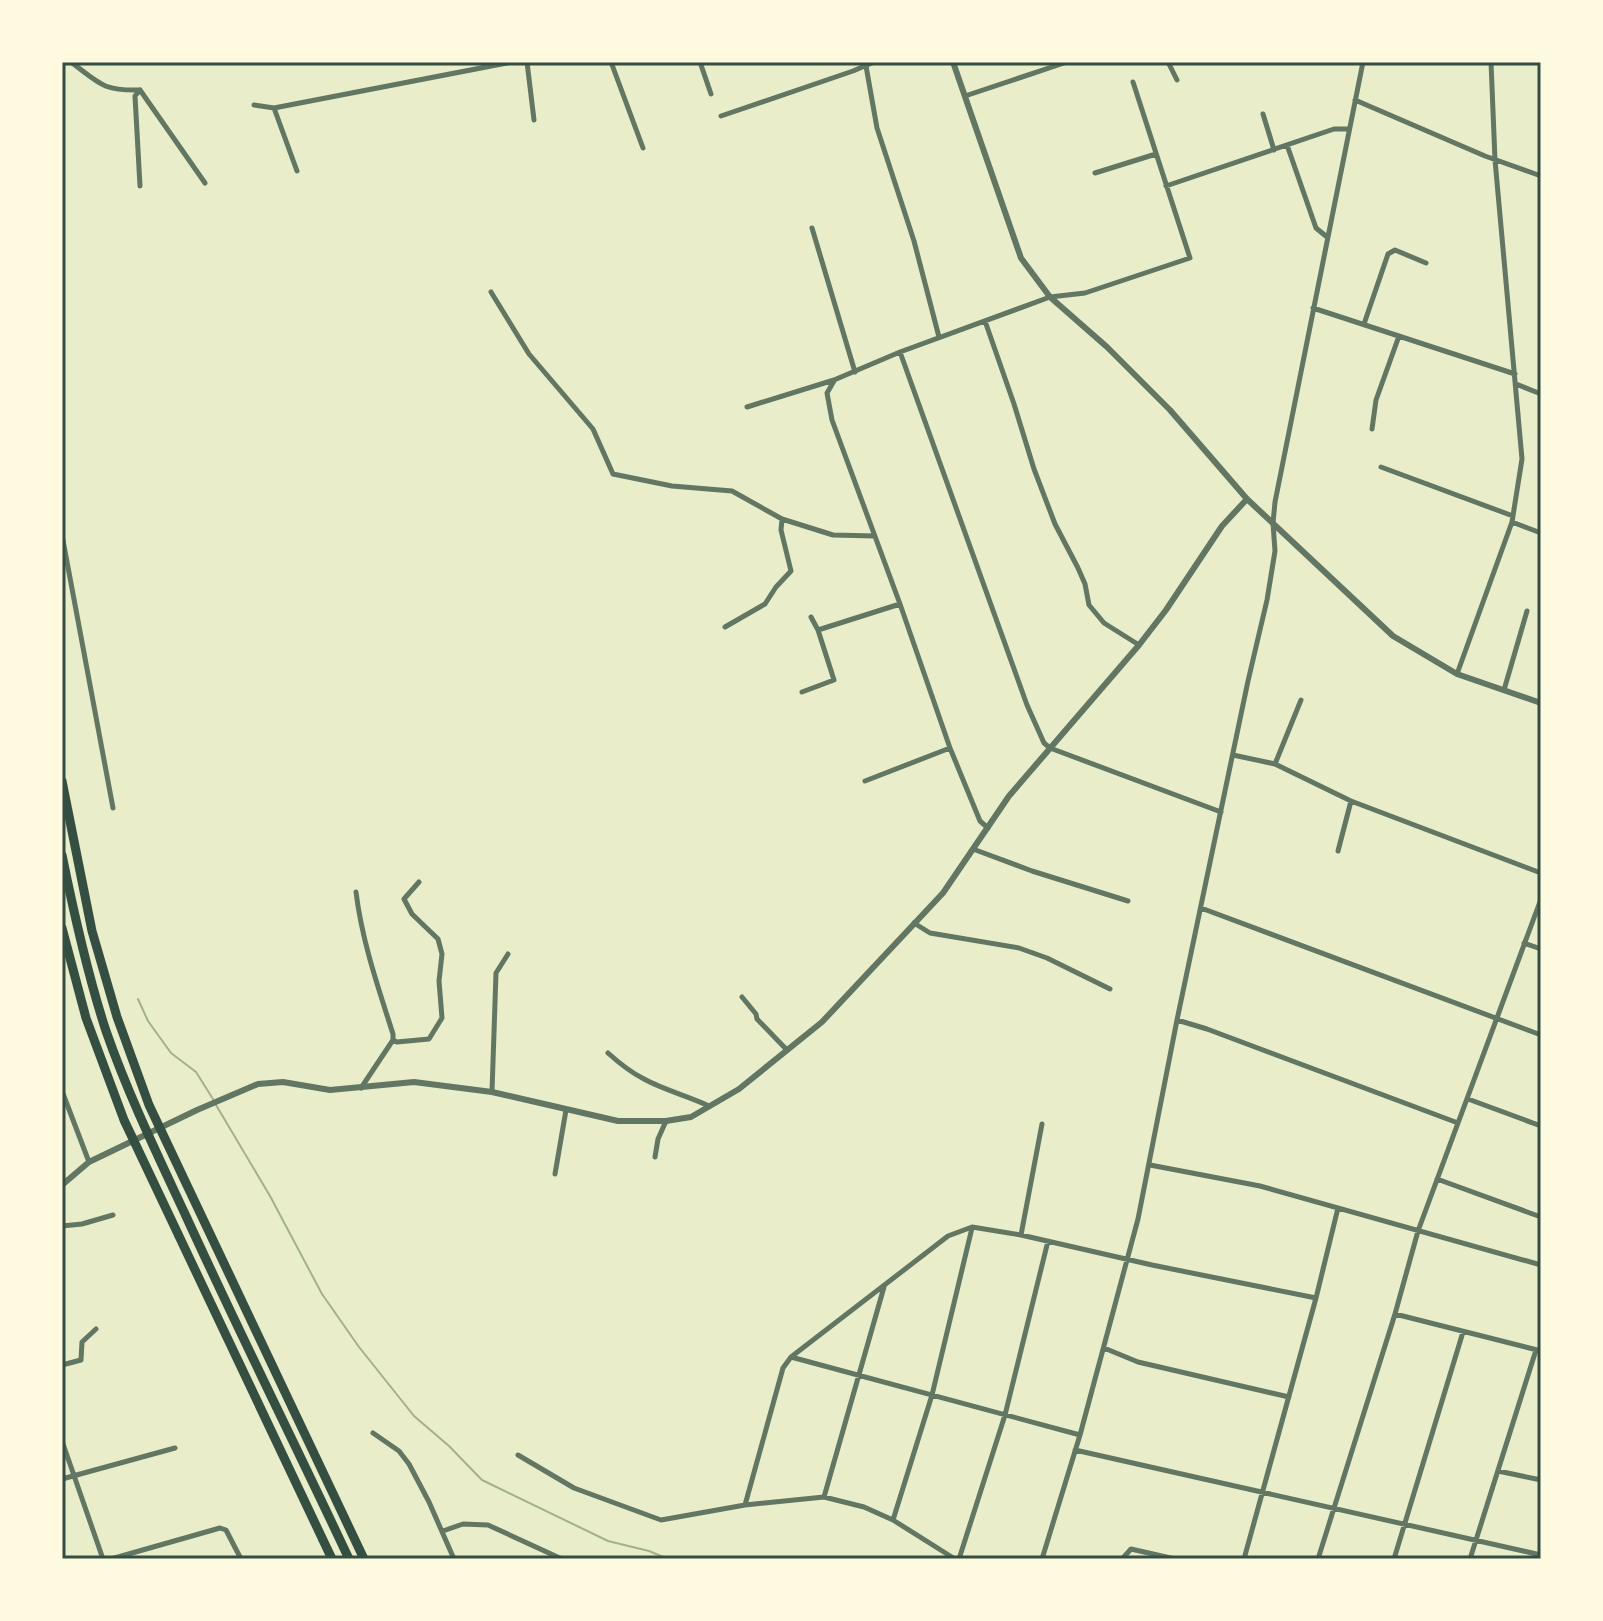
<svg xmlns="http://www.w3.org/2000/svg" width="1603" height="1621" viewBox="0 0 1603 1621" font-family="'Fira Sans Condensed',sans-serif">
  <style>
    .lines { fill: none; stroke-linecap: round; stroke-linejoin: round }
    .stream { stroke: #a3b18a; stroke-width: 2 }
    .minor { stroke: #617663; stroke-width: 5 }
    .tertiary { stroke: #617663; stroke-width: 6 }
    .motorway { stroke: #344e41; stroke-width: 9 }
    .neatline { fill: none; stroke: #344e41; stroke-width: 3 }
  </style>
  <rect width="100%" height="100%" fill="#e9edc9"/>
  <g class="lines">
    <path class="stream" d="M 138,999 L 148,1021 L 171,1053 L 196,1072 L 213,1099
      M 216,1105 L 270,1196 L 322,1294 L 359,1347 L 414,1416 L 449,1446 L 482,1480 L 608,1541 L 649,1551 L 668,1559"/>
    <path class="minor" d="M 71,62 C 100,84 103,91 140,90
      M 527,62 L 534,120
      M 611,62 L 643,148
      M 700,62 L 711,94
      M 1168,62 L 1177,80
      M 866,66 L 877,128 L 914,241 L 939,337
      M 140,90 L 205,183
      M 965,96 L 1067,62
      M 1355,100 L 1485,156 L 1541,176
      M 254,105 L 274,108 L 512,62
      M 274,108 L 297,171
      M 1263,114 L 1274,150
      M 721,116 L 853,71 L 874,62
      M 1287,145 L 1316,228 L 1327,237
      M 1095,173 L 1156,154
      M 140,186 L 135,96 L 140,90
      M 1166,186 L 1334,129 L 1349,129
      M 812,228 L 855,372
      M 491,292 L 529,354 L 593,429 L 613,474 L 672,486 L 732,491 L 782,519 L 833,535 L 875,536
      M 1313,308 L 1515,374
      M 985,321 L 1014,404 L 1034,469 L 1055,524 L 1078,568 L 1085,584 L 1089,605 L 1104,623 L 1139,645
      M 1364,324 L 1388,254 L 1395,250 L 1426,263
      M 900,352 L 1027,705 L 1044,743 L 1050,748 L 1221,812
      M 834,381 L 827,393 L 832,420 L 900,604 L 950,748 L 980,821 L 988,828
      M 1516,384 L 1541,394
      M 747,407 L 834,380 L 900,352 L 1050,297 L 1085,293 L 1190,258 L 1133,82
      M 1372,429 L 1376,400 L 1399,336
      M 1381,467 L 1513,516
      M 1512,522 L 1541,533
      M 62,535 L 113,808
      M 725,627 L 765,604 L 776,587 L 791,571 L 781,530 L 782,519
      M 818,630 L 900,604
      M 1457,674 L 1512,522 L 1522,459 L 1495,160 L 1491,62
      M 1504,690 L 1527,611
      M 802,692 L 834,680 L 818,630 L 811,617
      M 1233,755 L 1275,764 L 1351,801 L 1541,873
      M 1275,764 L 1301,700
      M 865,781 L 950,748
      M 973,849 L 1032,871 L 1128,901
      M 1338,851 L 1351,801
      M 356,892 C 362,941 378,987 393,1034 L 393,1040 L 361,1088
      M 1201,908 L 1541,1035
      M 914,923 L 930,933 L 1019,948 L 1047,958 L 1110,989
      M 1524,943 L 1541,949
      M 742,997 L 756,1014 L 757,1019 L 787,1050
      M 1177,1020 L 1207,1029 L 1458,1123
      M 393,1040 L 397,1042 L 429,1039 L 442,1018 L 439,981 L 442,954 L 438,939 L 412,914 L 404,899 L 419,882
      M 608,1053 C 619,1063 630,1072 644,1079 C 664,1090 688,1096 709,1106
      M 62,1091 L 89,1162
      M 492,1092 L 496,973 L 508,954
      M 1468,1099 L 1541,1126
      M 655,1157 L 658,1139 L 666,1121
      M 1150,1165 L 1260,1186 L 1541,1265
      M 555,1174 L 566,1110
      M 1437,1179 L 1541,1217
      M 62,1226 L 82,1224 L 113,1215
      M 1021,1235 L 1042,1124
      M 1395,1314 L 1541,1351
      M 1104,1348 L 1138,1362 L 1289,1397
      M 791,1357 L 1080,1435
      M 62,1365 L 81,1360 L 82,1342 L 96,1329
      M 373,1433 L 399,1451 L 409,1464 L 429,1502 L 454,1559
      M 62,1441 L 103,1559
      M 1075,1450 L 1541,1555
      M 518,1455 L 574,1488 L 661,1520 L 745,1505 L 824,1497 L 864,1507 L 893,1520 L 955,1559
      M 1498,1471 L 1541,1480
      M 62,1479 L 175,1448
      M 824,1497 L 884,1287
      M 745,1505 L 783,1368 L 791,1357 L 948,1236 L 972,1227 L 1021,1235 L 1152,1265 L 1316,1298
      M 893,1520 L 932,1395 L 972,1228
      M 443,1531 L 463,1524 L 488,1525 L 562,1559
      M 111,1559 L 220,1528 L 226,1530 L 241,1559
      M 959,1559 L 1005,1415 L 1048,1241
      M 1042,1559 L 1080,1435 L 1138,1219 L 1177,1020 L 1248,681 L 1267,600 L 1275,551 L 1273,523 L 1275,502 L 1363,62
      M 1122,1559 L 1131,1549 L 1175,1559
      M 1244,1559 L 1316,1298 L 1338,1208
      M 1318,1559 L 1395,1314 L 1418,1231 L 1541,899
      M 1394,1559 L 1463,1332
      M 1470,1559 L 1536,1350"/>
    <path class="tertiary" d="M 953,62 L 1021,258 L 1050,297 L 1107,347 L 1170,410 L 1247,499 L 1393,636 L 1457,674 L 1541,703
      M 62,1185 L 89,1162 L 197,1110 L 258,1084 L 283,1082 L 330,1090 L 414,1082 L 492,1092 L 618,1121 L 666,1121 L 691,1117 L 739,1089 L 822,1022 L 943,893 L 1009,796 L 1139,645 L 1166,610 L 1222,526 L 1247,499"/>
    <path class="motorway" d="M 62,781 L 92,931 L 117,1017 L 149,1105 L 364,1559
      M 62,855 C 74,914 87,973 106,1031 C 128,1094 157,1154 185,1214 C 238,1330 295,1444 349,1559
      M 62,928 L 86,1018 L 124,1120 L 332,1559"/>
  </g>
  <rect width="1603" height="1621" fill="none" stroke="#fefae0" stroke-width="128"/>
  <rect x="64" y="64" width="1475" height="1493" class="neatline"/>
</svg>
